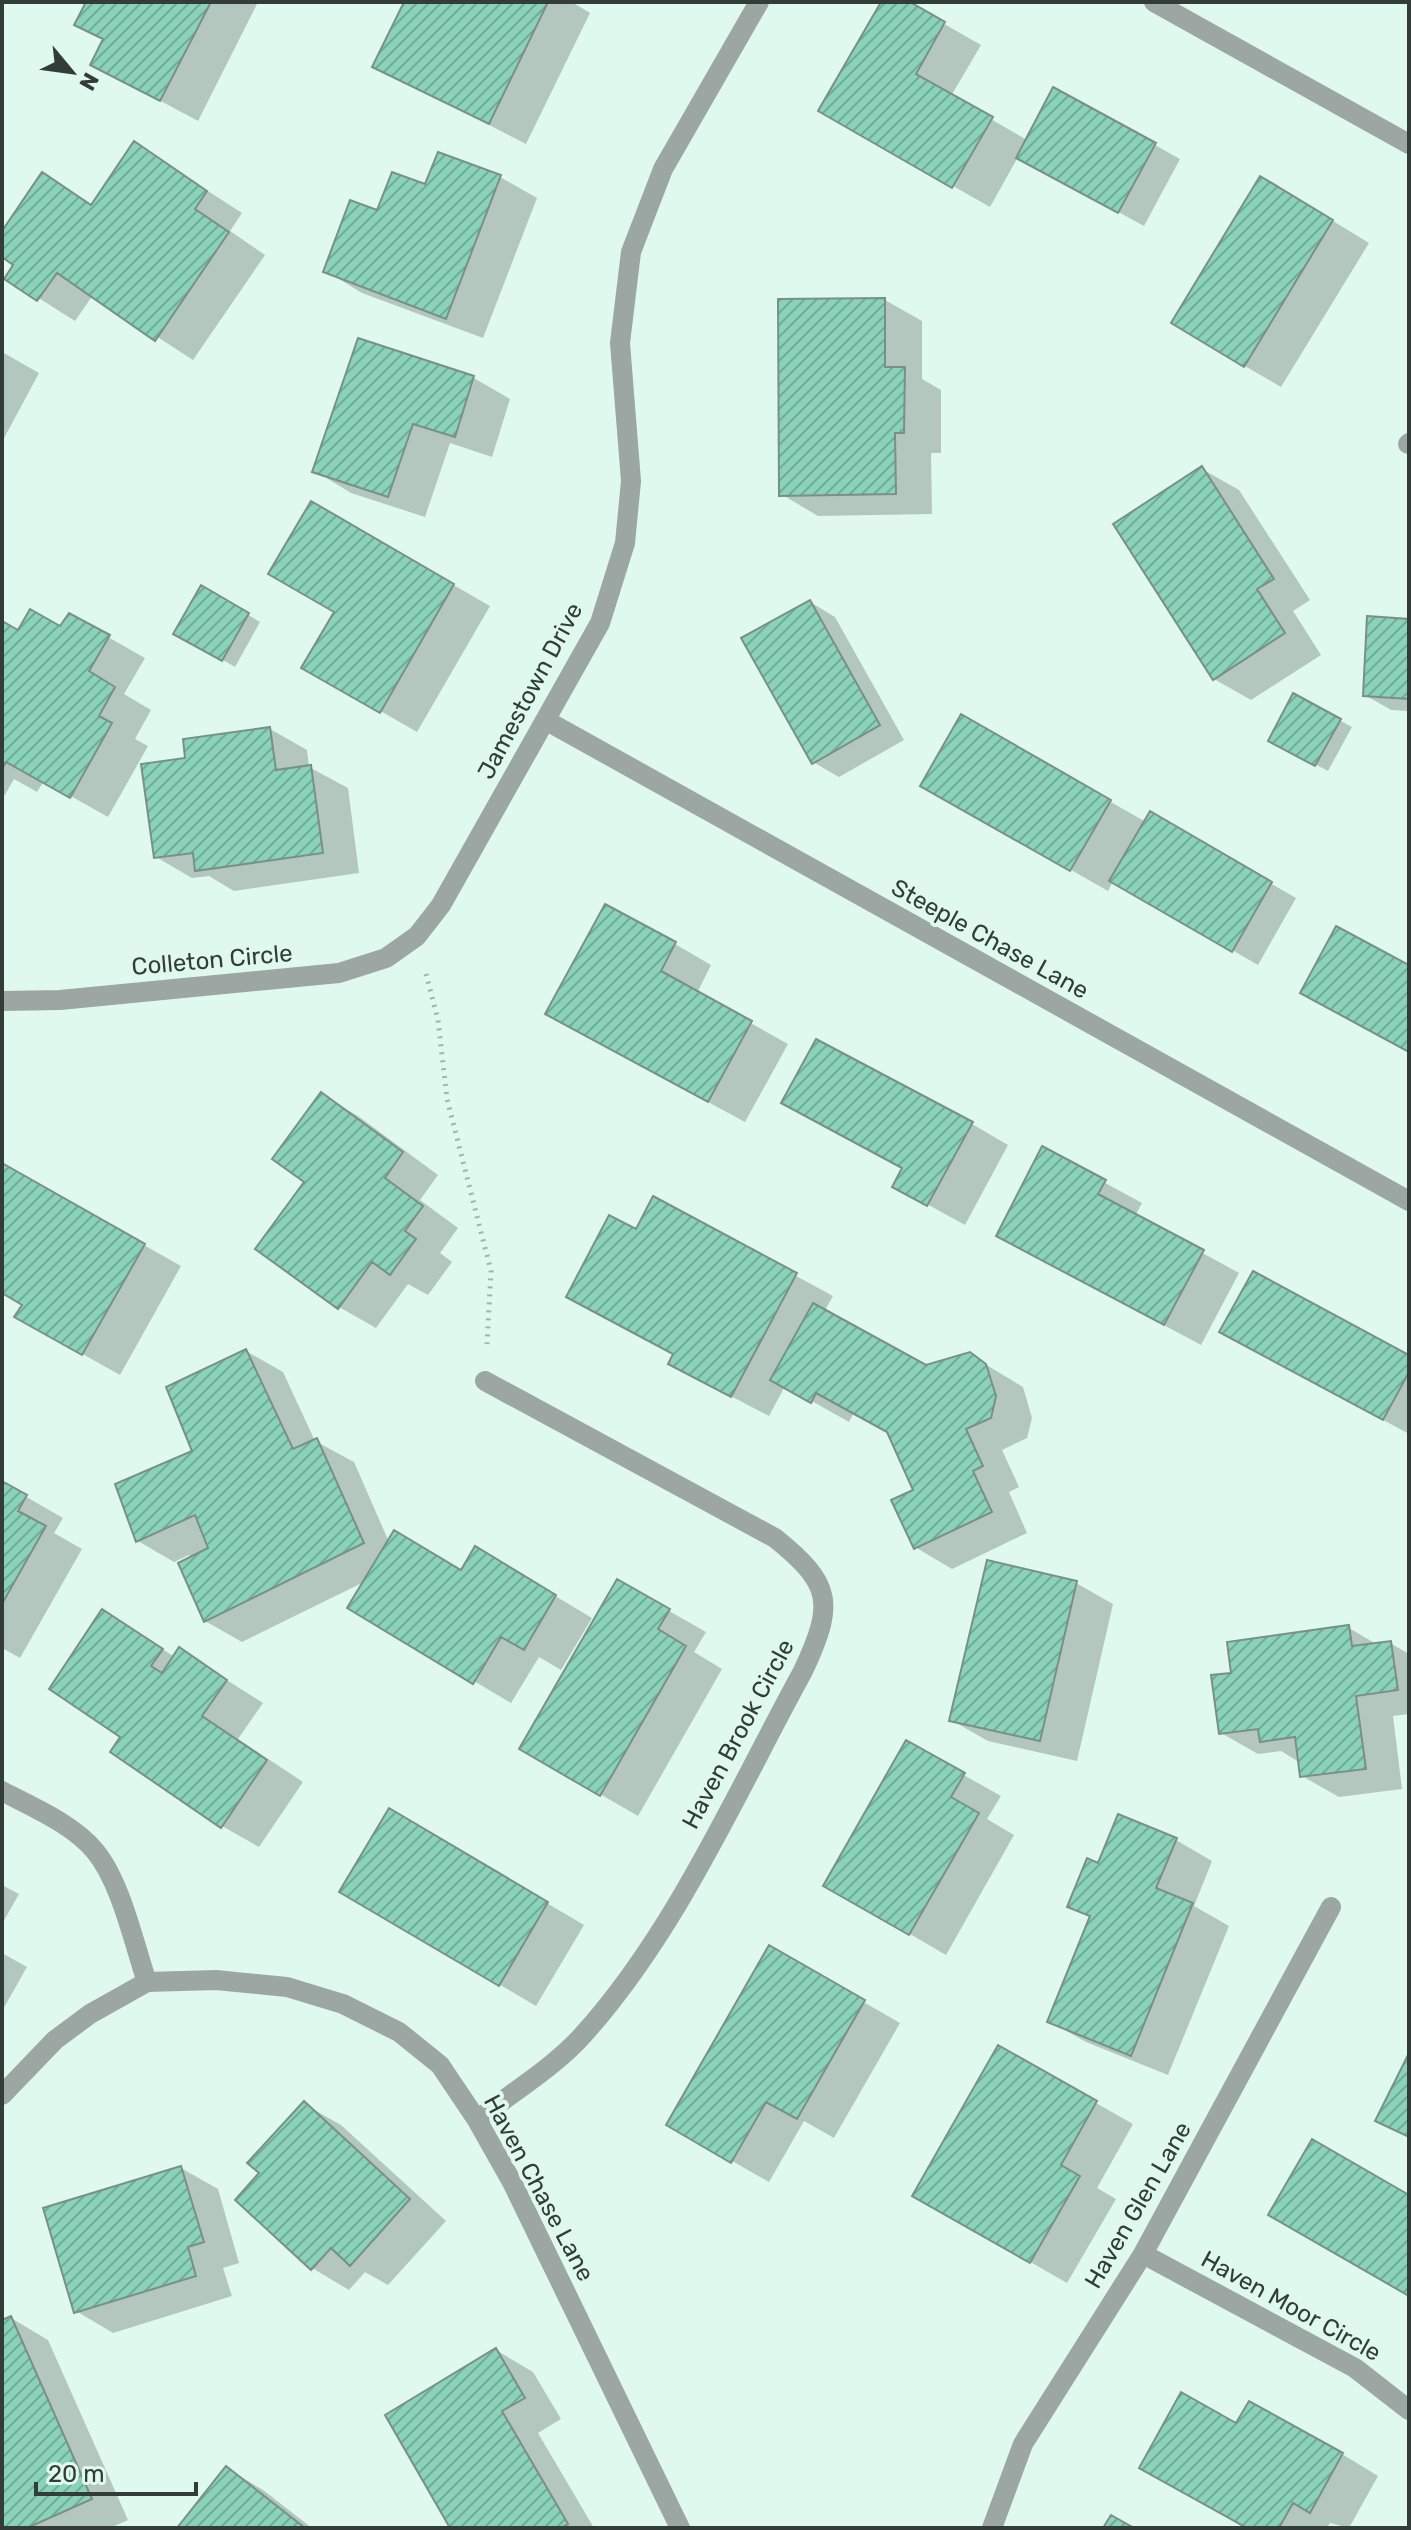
<svg xmlns="http://www.w3.org/2000/svg" width="1411" height="2530" viewBox="0 0 1411 2530" font-family="Rubik,sans-serif">
  <style>
    .shadow { fill: #0003 }
    .building { fill: url(#building-hatch); stroke: #7a9087; stroke-width: 2 }
    .lines { fill: none; stroke-linecap: round; stroke-linejoin: round }
    .path { stroke: #a1b5ad; stroke-width: 5; stroke-dasharray: 2 6; stroke-linecap: butt }
    .minor { stroke: #9ca6a2; stroke-width: 20 }
    .labels { text-anchor: middle; dominant-baseline: central; stroke-width: 8; stroke-linejoin: round; paint-order: stroke }
    .street-label { font-size: 24px; fill: #323c38; stroke: #e0f9ef }
  </style>
  <defs>
    <pattern id="building-hatch" width="6" height="6" patternUnits="userSpaceOnUse" patternTransform="scale(2)"><rect width="6" height="6" fill="#8ad3ba"/><path d="M-1 1l2-2M0 6l6-6M5 7l2-2" fill="none" stroke="#71ac98"/></pattern>
  </defs>
  <rect width="100%" height="100%" fill="#e0f9ef"/>
  <path class="shadow" d="M 88,2 L 258,2 L 198,121 L 92,64 L 105,40 L 77,24 Z
    M 407,2 L 572,2 L 590,13 L 526,144 L 375,66 Z
    M 883,2 L 906,2 L 981,45 L 951,96 L 1027,140 L 1155,145 L 1180,159 L 1144,226 L 1018,157 L 990,207 L 821,111 Z
    M 135,144 L 242,213 L 230,231 L 265,255 L 193,360 L 93,295 L 75,321 L 7,278 L 16,264 L 2,255 L 2,234 L 43,175 L 93,205 Z
    M 500,177 L 537,198 L 483,338 L 362,293 L 326,271 L 378,212 Z
    M 1297,199 L 1369,243 L 1281,387 L 1245,366 Z
    M 885,300 L 922,321 L 922,379 L 941,390 L 941,453 L 931,453 L 932,514 L 818,516 L 781,494 Z
    M 359,340 L 474,378 L 510,399 L 492,457 L 450,443 L 425,517 L 351,493 L 315,471 Z
    M 2,352 L 39,373 L 2,442 Z
    M 1202,469 L 1239,490 L 1310,600 L 1293,611 L 1321,655 L 1251,700 L 1214,679 Z
    M 311,503 L 490,606 L 417,732 L 304,667 L 336,611 Z
    M 202,587 L 260,622 L 235,667 L 176,633 Z
    M 810,602 L 835,617 L 904,740 L 839,777 L 813,762 Z
    M 69,615 L 145,658 L 124,694 L 151,710 L 135,739 L 148,746 L 108,817 L 44,781 L 37,792 L 14,779 L 2,800 L 2,623 L 19,633 L 61,628 Z
    M 1409,621 L 1409,711 L 1391,710 L 1365,695 Z
    M 1294,696 L 1352,727 L 1328,771 L 1282,747 Z
    M 961,717 L 1146,822 L 1151,814 L 1296,898 L 1258,965 L 1113,881 L 1108,891 L 922,785 Z
    M 270,729 L 307,750 L 309,767 L 348,788 L 359,873 L 234,891 L 209,876 L 192,878 L 156,857 L 187,760 Z
    M 675,944 L 711,965 L 697,993 L 788,1044 L 745,1122 L 584,1035 Z
    M 321,1095 L 358,1116 L 438,1175 L 420,1200 L 458,1228 L 440,1253 L 452,1262 L 428,1295 L 408,1284 L 376,1328 L 339,1307 L 307,1182 Z
    M 972,1124 L 1008,1145 L 965,1225 L 894,1186 Z
    M 1043,1149 L 1142,1203 L 1135,1216 L 1239,1273 L 1201,1345 L 1035,1256 Z
    M 2,1165 L 181,1266 L 120,1375 L 54,1338 L 25,1304 L 2,1291 Z
    M 654,1199 L 833,1296 L 824,1312 L 926,1367 L 970,1355 L 1023,1387 L 1032,1418 L 1027,1438 L 1002,1450 L 1019,1487 L 1009,1492 L 1027,1533 L 952,1569 L 915,1547 L 916,1491 L 889,1432 L 854,1413 L 849,1422 L 785,1386 L 769,1416 L 708,1384 L 675,1354 L 637,1231 Z
    M 246,1351 L 283,1372 L 315,1441 L 354,1462 L 389,1542 L 462,1572 L 512,1570 L 592,1618 L 561,1670 L 539,1657 L 511,1703 L 350,1607 L 366,1581 L 242,1642 L 205,1621 L 189,1555 L 174,1562 L 138,1541 L 194,1452 Z
    M 1258,1352 L 1409,1357 L 1409,1434 Z
    M 2,1483 L 63,1518 L 54,1533 L 82,1549 L 20,1658 L 2,1648 Z
    M 618,1582 L 706,1632 L 694,1652 L 722,1669 L 638,1816 L 522,1749 Z
    M 1076,1583 L 1113,1604 L 1077,1761 L 988,1741 L 951,1720 Z
    M 103,1612 L 175,1657 L 179,1650 L 263,1703 L 238,1739 L 303,1782 L 259,1847 L 222,1826 L 123,1736 Z
    M 1349,1628 L 1378,1645 L 1390,1643 L 1409,1654 L 1409,1714 L 1393,1716 L 1402,1789 L 1339,1797 L 1302,1776 L 1299,1762 L 1281,1751 L 1258,1754 L 1221,1733 Z
    M 907,1743 L 1001,1796 L 987,1819 L 1014,1835 L 946,1955 L 826,1885 Z
    M 389,1810 L 584,1925 L 536,2006 L 342,1892 Z
    M 1176,1840 L 1212,1861 L 1194,1906 L 1229,1926 L 1168,2075 L 1086,2042 L 1049,2021 L 1091,1918 L 1069,1906 L 1099,1866 Z
    M 2,1885 L 19,1894 L 2,1924 Z
    M 770,1948 L 900,2023 L 834,2138 L 804,2121 L 769,2182 L 669,2125 Z
    M 2,1953 L 27,1967 L 2,2011 Z
    M 999,2048 L 1133,2124 L 1097,2188 L 1116,2199 L 1067,2283 L 915,2196 Z
    M 304,2104 L 341,2125 L 446,2221 L 388,2285 L 365,2272 L 349,2290 L 312,2268 L 262,2173 Z
    M 181,2168 L 218,2189 L 239,2263 L 223,2268 L 232,2296 L 113,2333 L 76,2311 Z
    M 11,2318 L 48,2340 L 128,2520 L 110,2528 L 2,2528 L 2,2322 Z
    M 496,2350 L 533,2372 L 561,2419 L 538,2433 L 594,2528 L 453,2528 Z
    M 1237,2426 L 1342,2454 L 1378,2476 L 1349,2528 L 1330,2523 L 1327,2528 L 1249,2528 Z
    M 226,2468 L 263,2490 L 312,2528 L 180,2528 Z"/>
  <path class="building" d="M 86,2 L 211,2 L 160,101 L 90,65 L 103,39 L 74,25 Z
    M 404,2 L 548,2 L 489,124 L 372,67 Z
    M 881,2 L 910,2 L 945,22 L 916,74 L 993,117 L 952,188 L 818,111 Z
    M 1053,87 L 1156,143 L 1118,213 L 1016,158 Z
    M 134,141 L 207,191 L 195,209 L 229,232 L 155,341 L 57,273 L 37,301 L 4,279 L 13,265 L 2,257 L 2,231 L 42,172 L 91,205 Z
    M 438,152 L 501,175 L 446,319 L 323,272 L 350,200 L 377,210 L 392,172 L 425,184 Z
    M 1260,176 L 1333,220 L 1244,367 L 1171,323 Z
    M 885,298 L 885,367 L 905,367 L 904,433 L 895,433 L 896,494 L 779,496 L 778,299 Z
    M 358,338 L 474,376 L 455,437 L 413,424 L 388,497 L 312,472 Z
    M 1202,466 L 1274,579 L 1257,589 L 1285,633 L 1213,680 L 1113,524 Z
    M 311,501 L 454,584 L 380,713 L 301,668 L 334,612 L 268,574 Z
    M 201,585 L 249,613 L 222,661 L 173,634 Z
    M 810,600 L 880,725 L 812,764 L 741,638 Z
    M 30,609 L 60,626 L 69,613 L 110,635 L 89,671 L 115,687 L 99,716 L 112,723 L 70,798 L 6,762 L 2,769 L 2,621 L 18,630 Z
    M 1367,616 L 1409,619 L 1409,699 L 1363,696 Z
    M 1293,693 L 1341,719 L 1315,766 L 1268,741 Z
    M 961,714 L 1111,800 L 1070,871 L 920,786 Z
    M 270,727 L 276,770 L 311,765 L 323,853 L 195,871 L 193,853 L 154,858 L 141,764 L 185,758 L 183,739 Z
    M 1150,811 L 1272,882 L 1232,952 L 1109,881 Z
    M 605,904 L 676,942 L 661,971 L 752,1021 L 708,1102 L 545,1014 Z
    M 1336,926 L 1409,965 L 1409,1052 L 1300,993 Z
    M 816,1039 L 973,1122 L 927,1206 L 892,1187 L 902,1168 L 781,1103 Z
    M 321,1092 L 403,1152 L 385,1178 L 423,1206 L 405,1231 L 416,1239 L 390,1275 L 372,1262 L 338,1309 L 255,1249 L 304,1182 L 272,1159 Z
    M 1042,1146 L 1106,1180 L 1098,1194 L 1204,1250 L 1164,1325 L 996,1236 Z
    M 2,1163 L 145,1244 L 82,1355 L 14,1317 L 22,1305 L 2,1293 Z
    M 653,1196 L 797,1273 L 731,1397 L 668,1364 L 673,1354 L 566,1297 L 609,1215 L 636,1229 Z
    M 1253,1271 L 1409,1355 L 1409,1372 L 1383,1420 L 1219,1332 Z
    M 813,1303 L 926,1365 L 970,1352 L 986,1364 L 996,1396 L 991,1418 L 966,1429 L 983,1466 L 973,1471 L 992,1512 L 914,1549 L 891,1500 L 913,1490 L 887,1432 L 816,1393 L 811,1403 L 770,1380 Z
    M 246,1349 L 293,1449 L 317,1438 L 364,1543 L 204,1622 L 178,1563 L 208,1548 L 195,1515 L 136,1542 L 115,1484 L 192,1451 L 166,1387 Z
    M 2,1481 L 27,1495 L 18,1511 L 46,1526 L 2,1604 Z
    M 394,1530 L 461,1570 L 475,1546 L 556,1595 L 524,1650 L 501,1637 L 473,1684 L 347,1608 Z
    M 987,1560 L 1077,1581 L 1040,1741 L 949,1721 Z
    M 617,1579 L 670,1609 L 658,1629 L 686,1646 L 600,1796 L 519,1749 Z
    M 102,1609 L 163,1649 L 151,1666 L 162,1673 L 179,1647 L 227,1680 L 202,1716 L 267,1760 L 221,1828 L 110,1752 L 120,1737 L 49,1689 Z
    M 1349,1625 L 1352,1646 L 1391,1641 L 1398,1690 L 1356,1696 L 1366,1769 L 1300,1777 L 1295,1737 L 1260,1742 L 1258,1729 L 1219,1734 L 1211,1675 L 1231,1673 L 1227,1642 Z
    M 906,1740 L 965,1773 L 951,1797 L 979,1813 L 909,1935 L 823,1886 Z
    M 389,1808 L 548,1902 L 499,1986 L 339,1892 Z
    M 1118,1814 L 1177,1838 L 1156,1888 L 1193,1903 L 1131,2056 L 1047,2022 L 1090,1916 L 1067,1907 L 1087,1858 L 1098,1863 Z
    M 769,1945 L 865,2000 L 797,2119 L 766,2102 L 731,2163 L 666,2125 Z
    M 998,2045 L 1097,2101 L 1061,2165 L 1080,2176 L 1030,2263 L 912,2196 Z
    M 1409,2053 L 1409,2137 L 1375,2121 Z
    M 304,2101 L 410,2199 L 350,2266 L 331,2248 L 311,2270 L 235,2200 L 259,2173 L 247,2163 Z
    M 1312,2139 L 1409,2195 L 1409,2296 L 1268,2215 Z
    M 181,2166 L 204,2242 L 188,2247 L 196,2276 L 74,2313 L 43,2208 Z
    M 11,2316 L 92,2499 L 27,2528 L 2,2528 L 2,2320 Z
    M 496,2348 L 525,2398 L 502,2411 L 568,2524 L 561,2528 L 450,2528 L 385,2415 Z
    M 1181,2392 L 1236,2423 L 1249,2401 L 1343,2453 L 1310,2513 L 1293,2503 L 1279,2528 L 1247,2528 L 1139,2468 Z
    M 226,2466 L 305,2528 L 177,2528 Z
    M 1111,2515 L 1134,2528 L 1103,2528 Z"/>
  <g class="lines">
    <path class="path" d="M 426,974 L 438,1020 L 447,1099 L 491,1271 L 487,1344"/>
    <path class="minor" d="M 1154,2 L 1409,144
      M 1408,444 L 1409,443
      M 547,721 L 1409,1201
      M 2,1001 L 60,1000 L 339,973 L 386,958 L 417,936 L 441,905 L 600,623 L 625,543 L 631,481 L 620,343 L 631,252 L 663,169 L 759,2
      M 2,1791 C 32,1807 73,1824 95,1851 C 121,1882 134,1944 147,1982
      M 2,2095 L 55,2040 L 90,2014 L 147,1982 L 216,1980 L 287,1987 L 343,2004 L 399,2032 L 440,2065 L 477,2120 L 512,2182 L 680,2528
      M 477,2120 C 511,2093 553,2068 582,2036 C 676,1932 736,1793 803,1671 C 835,1603 832,1584 775,1538 L 485,1381
      M 1143,2254 L 1355,2368 L 1409,2410
      M 992,2528 L 1023,2444 L 1143,2254 L 1331,1907"/>
  </g>
  <g class="labels">
    <g class="street-label">
      <text transform="translate(530 691) rotate(-62)">Jamestown Drive</text>
      <text transform="translate(990 939) rotate(29)">Steeple Chase Lane</text>
      <text transform="translate(212 960) rotate(-5)">Colleton Circle</text>
      <text transform="translate(738 1734) rotate(-62)">Haven Brook Circle</text>
      <text transform="translate(539 2188) rotate(62)">Haven Chase Lane</text>
      <text transform="translate(1138 2205) rotate(-60)">Haven Glen Lane</text>
      <text transform="translate(1291 2306) rotate(29)">Haven Moor Circle</text>
    </g>
  </g>
  <rect width="1411" height="2530" fill="none" stroke="#323c38" stroke-width="8"/>
  <g transform="translate(72 72) rotate(119)" stroke="#e0f9ef" stroke-width="6" paint-order="stroke">
  <path d="M0-6L14 30L0 20L-14 30Z" fill="#323c38"/>
  <text y="-12" font-size="22" font-weight="bold" text-anchor="middle" fill="#323c38">N</text>
  </g>
  <path d="M36 2482v12h160v-12" fill="none" stroke="#323c38" stroke-width="4"/>
  <text x="48" y="2482" font-size="24" fill="#323c38" stroke="#e0f9ef" stroke-width="6" paint-order="stroke">20 m</text>
</svg>
